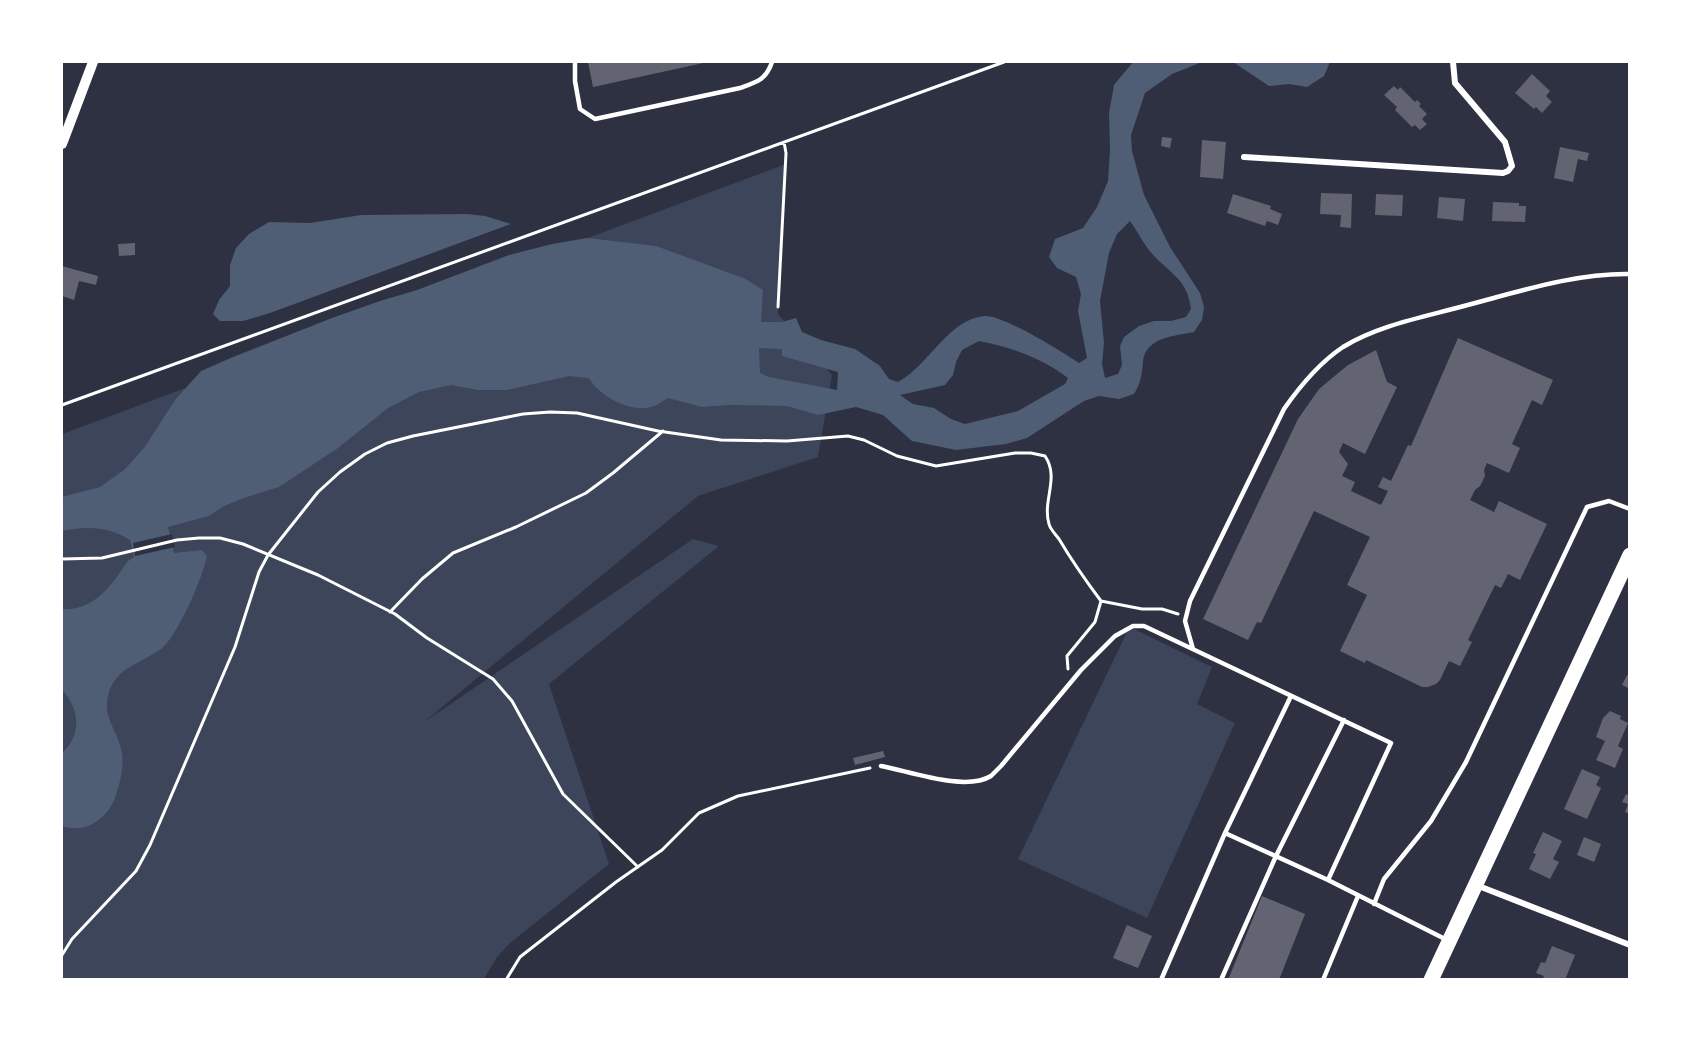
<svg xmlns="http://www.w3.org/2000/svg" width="1691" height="1041" viewBox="0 0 1691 1041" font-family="Ubuntu,sans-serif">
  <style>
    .green { fill: #3c4559 }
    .water { fill: #4f5d75; fill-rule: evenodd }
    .pier { fill: #2d3142 }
    .building { fill: #626471 }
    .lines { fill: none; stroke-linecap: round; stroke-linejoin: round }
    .path { stroke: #fff; stroke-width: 3 }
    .service { stroke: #fff; stroke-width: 4.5 }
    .minor { stroke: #fff; stroke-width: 6 }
    .tertiary { stroke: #fff; stroke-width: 10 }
    .primary { stroke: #fff; stroke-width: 15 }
  </style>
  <rect width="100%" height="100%" fill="#2d3142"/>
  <path class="green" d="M 786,164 L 778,314 L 832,375 L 818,457 L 698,496 L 424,722 L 693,539 L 719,546 L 549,684 L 609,864 L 510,943 L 497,957 L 484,979 L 62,980 L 62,434 Z
    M 1134,629 L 1212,667 L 1197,704 L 1235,723 L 1147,918 L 1018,859 L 1127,632 Z"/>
  <path class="water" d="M 1133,62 L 1202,62 L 1172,74 L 1145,93 L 1131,135 L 1132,151 L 1144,195 L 1170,247 L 1200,293 L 1204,307 L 1202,320 L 1194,332 C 1175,336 1146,337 1143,361 C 1142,374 1141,383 1134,394 L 1119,399 L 1099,396 L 1084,401 L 1027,438 L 1006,444 L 956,450 L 912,441 L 883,415 L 856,407 L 818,415 L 787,406 L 728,405 L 702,407 L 668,398 C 663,401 657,406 651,407 C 630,413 599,396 589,378 L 569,376 L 507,390 L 478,390 L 451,385 L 419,392 L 388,408 L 338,448 L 279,487 L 244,498 L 224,506 L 209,516 L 168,527 L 174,553 L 202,550 L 207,556 C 203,577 177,637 161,649 C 142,663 117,667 109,692 C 101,718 118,729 122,753 C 124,766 121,776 118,789 C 114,803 108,814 96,822 C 86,829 73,830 62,826 L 62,753 C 82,735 80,709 62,690 L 62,609 C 87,611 105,594 119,574 C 124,567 126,561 134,557 L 130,540 C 108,526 86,526 62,531 L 62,497 L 100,487 L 124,470 L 144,448 L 175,400 L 201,371 L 233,357 L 332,318 L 380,301 L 417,290 L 509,255 L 552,244 L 587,238 L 656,246 L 746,279 L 763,290 L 761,322 L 782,322 L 796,318 L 802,332 L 821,340 L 855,349 L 880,366 L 889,379 L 898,382 C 916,372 927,356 942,341 C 954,329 966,318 984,316 C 1002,314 1062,352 1079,363 L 1087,358 L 1078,311 L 1081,294 L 1076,277 L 1057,268 L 1049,257 L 1055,239 L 1083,228 L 1097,207 L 1108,181 L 1110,149 L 1109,113 L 1114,85 ZM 1130,221 C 1137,230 1141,240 1148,249 C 1167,273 1187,276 1191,309 L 1186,317 L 1171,321 L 1154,321 L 1139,326 L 1124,337 L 1120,346 L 1122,365 L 1118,374 L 1105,378 L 1102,364 L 1104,343 L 1100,301 L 1109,253 L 1117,234 ZM 979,341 C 1011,347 1042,358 1068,378 L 1065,384 L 1018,411 L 965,424 L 951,419 L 934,408 L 913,404 L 900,395 L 945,385 L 953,375 L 956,362 L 962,350 ZM 759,348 L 782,349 L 782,356 L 838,372 L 837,390 L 769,377 L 760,373 Z
    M 1233,62 L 1330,62 L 1324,76 L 1307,87 L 1289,84 L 1269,86 Z
    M 467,214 L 485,216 L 511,224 L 270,313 L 243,321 L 220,321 L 213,314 L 219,300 L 230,286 L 230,265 L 236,248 L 249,234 L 269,222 L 310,223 L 361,215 Z"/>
  <path class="pier" d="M 172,534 L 175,547 L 135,556 L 133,543 Z"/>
  <path class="building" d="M 588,62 L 708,62 L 593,87 Z
    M 1532,74 L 1550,91 L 1546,96 L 1552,102 L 1542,113 L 1536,107 L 1534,109 L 1515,93 Z
    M 1394,86 L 1398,90 L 1400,87 L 1415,102 L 1417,100 L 1421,104 L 1419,106 L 1427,114 L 1422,119 L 1427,124 L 1420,130 L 1415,125 L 1412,127 L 1395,110 L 1397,107 L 1384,95 Z
    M 1162,137 L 1172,138 L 1170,148 L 1161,146 Z
    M 1202,140 L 1226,142 L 1223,179 L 1200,177 Z
    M 1560,147 L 1589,153 L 1587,161 L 1578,159 L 1573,182 L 1554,178 Z
    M 1321,193 L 1352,194 L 1351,228 L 1340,227 L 1341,215 L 1320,214 Z
    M 1233,194 L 1271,206 L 1270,209 L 1282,214 L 1278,225 L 1267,221 L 1265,226 L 1227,213 Z
    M 1376,194 L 1403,195 L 1402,216 L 1375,215 Z
    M 1439,197 L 1465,199 L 1463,221 L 1437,218 Z
    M 1493,202 L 1519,203 L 1519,206 L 1526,206 L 1525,222 L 1492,221 Z
    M 135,243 L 135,255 L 119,256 L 118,244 Z
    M 62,266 L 98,276 L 96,285 L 79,281 L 74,300 L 62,296 Z
    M 1458,338 L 1553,380 L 1542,405 L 1532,400 L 1512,444 L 1520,448 L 1509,473 L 1487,463 L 1484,470 L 1485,476 L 1480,486 L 1475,490 L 1470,500 L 1494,512 L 1499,501 L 1547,524 L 1520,580 L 1508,574 L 1501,588 L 1495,585 L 1468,640 L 1472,642 L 1460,666 L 1449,661 L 1440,680 L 1436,684 L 1428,687 L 1422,687 L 1366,660 L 1365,663 L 1340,651 L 1367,595 L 1347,585 L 1370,537 L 1314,511 L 1261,623 L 1257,622 L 1248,640 L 1203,619 L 1298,419 L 1319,389 L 1348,365 L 1376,350 L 1387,382 L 1397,387 L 1365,454 L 1343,443 L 1339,452 L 1348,464 L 1342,476 L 1355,482 L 1351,491 L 1381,505 L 1388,491 L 1378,487 L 1383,477 L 1391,481 L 1408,445 L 1411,446 Z
    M 1627,675 L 1630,676 L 1630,689 L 1622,685 Z
    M 1610,711 L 1621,716 L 1620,719 L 1628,723 L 1618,746 L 1623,749 L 1615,768 L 1596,760 L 1605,741 L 1596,737 L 1603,718 Z
    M 883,751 L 885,757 L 855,765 L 853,758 Z
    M 1582,769 L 1600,777 L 1596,785 L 1601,788 L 1587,819 L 1564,809 Z
    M 1626,794 L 1630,796 L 1630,814 L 1625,812 L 1628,804 L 1622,802 Z
    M 1543,832 L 1562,841 L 1553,859 L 1559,862 L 1550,879 L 1529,869 L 1536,854 L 1533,853 Z
    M 1584,837 L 1601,844 L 1594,862 L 1577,855 Z
    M 1262,896 L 1305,914 L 1279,980 L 1228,980 Z
    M 1127,925 L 1152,936 L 1138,968 L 1113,958 Z
    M 1552,946 L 1575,955 L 1565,980 L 1542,980 L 1544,976 L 1536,973 L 1541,962 L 1545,963 Z"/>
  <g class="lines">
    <path class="path" d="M 778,307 L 786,153 L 784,142
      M 62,405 L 1004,62
      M 62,559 L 102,558 L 177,540 L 199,538 L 220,538 L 243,544 L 318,575 L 395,614 L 427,638 L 493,679 L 512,701 L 563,794 L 638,867
      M 390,612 L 422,579 L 453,553 L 516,527 L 586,493 L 613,473 L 663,431
      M 1068,669 L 1067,656 L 1095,622 L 1101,601
      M 62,955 L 72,939 L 136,871 L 150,845 L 235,647 L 259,572 L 268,555 L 318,492 L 340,472 L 365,454 L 387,443 L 413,436 L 523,414 L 550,412 L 577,413 L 658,431 L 721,440 L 787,441 L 848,436 L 864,440 L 897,456 L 936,466 L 1015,453 L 1031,453 L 1045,456 C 1060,478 1042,500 1049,524 C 1050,529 1056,535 1059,539 C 1072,561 1086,581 1101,601 L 1142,609 L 1162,609 L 1178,614
      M 506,980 L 520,957 L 616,882 L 662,850 L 699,813 L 738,796 L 870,768"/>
    <path class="service" d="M 575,62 L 575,81 L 580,109 L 595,119 L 740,88 C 757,82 766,80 772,62
      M 1193,649 L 1185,621 L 1190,601 L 1284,409 C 1300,386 1319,363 1343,347 C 1379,325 1424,317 1464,306 C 1518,292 1574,273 1630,274
      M 881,766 C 909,771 965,792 991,776 C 994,773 998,769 1001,766 L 1081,670 L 1115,636 L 1133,626 L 1144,626 L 1391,743 L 1328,880
      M 1225,833 L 1328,880 L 1447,940
      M 1374,904 L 1384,879 L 1431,821 L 1466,762 L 1587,507 L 1609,501 L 1630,509
      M 1161,980 L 1225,833 L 1291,696
      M 1221,980 L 1276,856 L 1344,720
      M 1323,980 L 1358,896"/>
    <path class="minor" d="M 1244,157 L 1503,173 L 1508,171 L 1512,166 L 1505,142 L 1455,83 L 1453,62
      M 1476,885 L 1630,945"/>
    <path class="tertiary" d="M 62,144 L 93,62"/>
    <path class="primary" d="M 1431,980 L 1630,555"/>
  </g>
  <rect width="1691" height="1041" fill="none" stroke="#ffffff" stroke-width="126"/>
</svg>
